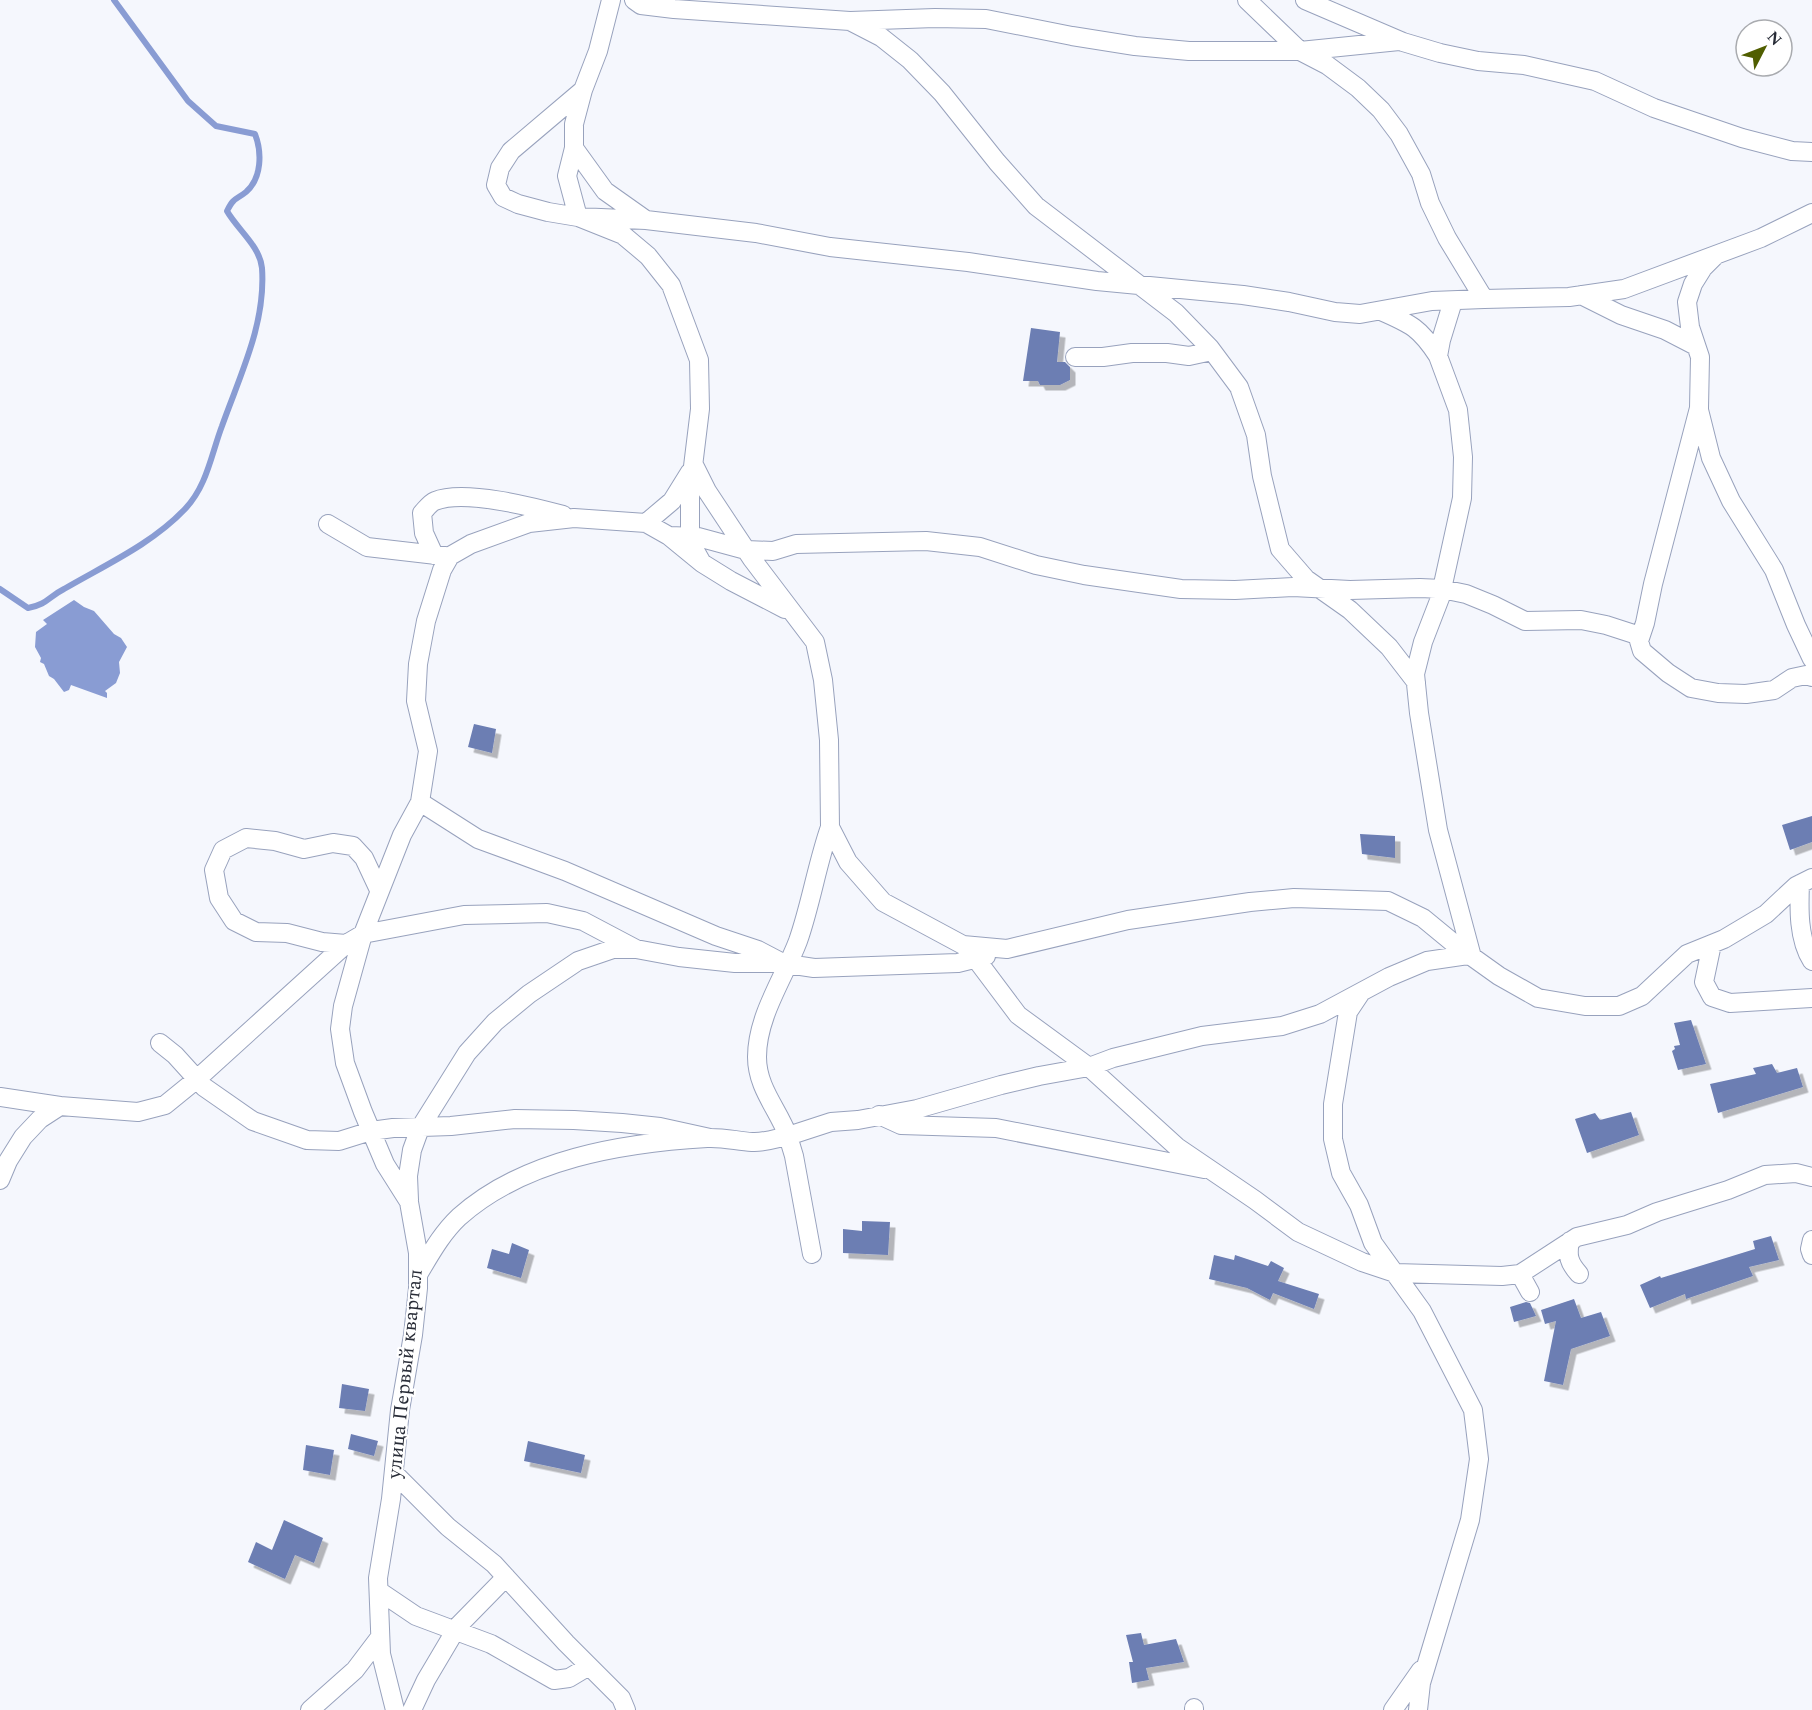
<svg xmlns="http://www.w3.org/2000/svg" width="1812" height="1710" viewBox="0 0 1812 1710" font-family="Spectral,serif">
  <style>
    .water { fill: #899cd3 }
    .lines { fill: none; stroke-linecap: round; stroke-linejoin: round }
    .stream { stroke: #899cd3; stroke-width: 6 }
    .building { fill: #6c7eb3; filter: url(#shadow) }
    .street-casing { stroke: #98a2bd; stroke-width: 20 }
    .street { stroke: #fff; stroke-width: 18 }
    .labels { text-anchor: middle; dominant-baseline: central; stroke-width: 4.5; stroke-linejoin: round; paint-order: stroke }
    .street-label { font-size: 20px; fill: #282c37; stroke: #fff }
  </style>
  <defs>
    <filter id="shadow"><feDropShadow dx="5.5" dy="5.5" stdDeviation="0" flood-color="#0004"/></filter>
  </defs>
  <rect width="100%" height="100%" fill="#f5f7fd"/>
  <path class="water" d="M 74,600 L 84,607 L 94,611 L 114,634 L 121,638 L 127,647 L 119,662 L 120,673 L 116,683 L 105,691 L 107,693 L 107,698 L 71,685 L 69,690 L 64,692 L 54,679 L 49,676 L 44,664 L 40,662 L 41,658 L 35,647 L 36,632 L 47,624 L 43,620 Z"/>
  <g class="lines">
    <path class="stream" d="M 0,589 L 28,608 C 48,604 48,597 64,589 C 105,565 152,544 185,509 C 207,486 211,455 222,426 C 240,375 266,324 262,268 C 260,246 237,229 227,211 C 234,197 236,200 246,192 C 262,178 262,152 255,134 L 216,126 L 188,101 L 114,0"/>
  </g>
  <path class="building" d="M 1031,328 L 1060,332 L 1057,362 L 1065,362 L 1070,367 L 1070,380 L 1060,385 L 1040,385 L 1038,381 L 1023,381 Z
    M 474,724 L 496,729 L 492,753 L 468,747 Z
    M 1812,816 L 1812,842 L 1790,850 L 1782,825 Z
    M 1360,834 L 1395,836 L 1395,858 L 1362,854 Z
    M 1691,1020 L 1706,1064 L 1678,1070 L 1672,1051 L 1675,1049 L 1674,1046 L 1680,1045 L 1674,1023 Z
    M 1772,1064 L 1777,1073 L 1797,1068 L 1803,1087 L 1718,1113 L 1710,1084 L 1756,1074 L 1753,1068 Z
    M 1631,1112 L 1639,1135 L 1587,1153 L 1575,1119 L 1595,1113 L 1600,1120 Z
    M 862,1221 L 890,1222 L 888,1255 L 843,1253 L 843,1229 L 862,1231 Z
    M 1771,1236 L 1779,1260 L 1749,1267 L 1753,1276 L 1686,1299 L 1685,1294 L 1650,1308 L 1640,1285 L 1660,1276 L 1661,1278 L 1755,1249 L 1753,1241 Z
    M 512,1243 L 529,1250 L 521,1278 L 487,1268 L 492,1249 L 509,1254 Z
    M 1214,1255 L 1234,1260 L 1235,1255 L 1268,1266 L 1271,1261 L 1284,1268 L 1278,1281 L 1319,1294 L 1314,1309 L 1273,1293 L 1270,1300 L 1247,1288 L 1209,1279 Z
    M 1574,1299 L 1581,1318 L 1601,1312 L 1610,1336 L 1571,1349 L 1563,1385 L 1544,1381 L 1556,1321 L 1545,1324 L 1541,1310 Z
    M 1526,1302 L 1530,1303 L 1536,1316 L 1514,1322 L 1510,1307 Z
    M 342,1384 L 369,1389 L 365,1411 L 339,1408 Z
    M 351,1434 L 378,1441 L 374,1456 L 348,1449 Z
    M 528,1441 L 585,1455 L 581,1473 L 524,1461 Z
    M 306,1445 L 334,1450 L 330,1475 L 303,1470 Z
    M 284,1520 L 323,1538 L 314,1563 L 295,1555 L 285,1579 L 248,1562 L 256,1542 L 272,1550 Z
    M 1141,1633 L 1144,1645 L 1176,1639 L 1184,1662 L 1146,1668 L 1149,1680 L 1132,1683 L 1129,1662 L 1133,1662 L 1126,1635 Z"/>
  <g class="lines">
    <g class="street-casing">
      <path id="street" d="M 611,0 L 598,51 L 583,90 L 574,124 L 574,148 L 567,176 L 578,217 L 623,235 L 648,256 L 671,285 L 699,360 L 700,409 L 690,491 L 690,537 L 693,547 L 702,563 L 731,581 L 785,609
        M 634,0 L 641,5 L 674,9 L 850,21 L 935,18 L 986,19 L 1072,36 L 1135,46 L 1189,51 L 1300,51 L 1399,41
        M 1247,0 L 1300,51 L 1327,65 L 1358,88 L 1381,110 L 1399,134 L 1421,174 L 1430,203 L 1447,238 L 1484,299 L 1569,297 L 1624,289 L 1761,238 L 1812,213
        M 1305,0 L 1403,42 L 1440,53 L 1478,61 L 1524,65 L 1595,81 L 1654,108 L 1742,138 L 1792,151 L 1812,152
        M 850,21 L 881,37 L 910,60 L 942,93 L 997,162 L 1036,206 L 1176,313 L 1210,348 L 1239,387 L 1256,435 L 1262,476 L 1280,549 L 1306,579 L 1350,610 L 1389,647 L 1416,682
        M 583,90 L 511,151 L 500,168 L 496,185 L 503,197 L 518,204 L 548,212 L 578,217 L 646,220 L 756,233 L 830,247 L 968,262 L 1097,281 L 1243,295 L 1289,302 L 1335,312 L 1360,314 L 1432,301 L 1484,299
        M 574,148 L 605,191 L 646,220
        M 1716,255 L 1703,268 L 1693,284 L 1687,302 L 1690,327 L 1700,357 L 1699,408 L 1653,584 L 1645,623 L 1639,641 L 1642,651 L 1668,673 L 1691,688 L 1718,693 L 1746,694 L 1774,690 L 1792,678 L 1806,675 L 1812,677
        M 1581,295 L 1621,315 L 1665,330 L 1696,346
        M 1453,301 L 1441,340 L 1438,356 L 1458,410 L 1463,457 L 1462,498 L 1440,598 L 1423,642 L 1415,674 L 1419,713 L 1438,830 L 1472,957
        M 1381,311 C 1411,324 1420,328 1438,356
        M 1075,357 L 1103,357 L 1132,353 L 1167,353 L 1189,356 L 1212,351
        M 1699,410 L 1711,458 L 1731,501 L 1774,570 L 1796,625 L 1812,659
        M 694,465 L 707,491 L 752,559 L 815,642 L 823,680 L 829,740 L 830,827 L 848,862 L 883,902 L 963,945 L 1007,949 L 1128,920 L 1250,902 L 1294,898 L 1388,901 L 1423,918 L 1457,946 L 1499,976 L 1538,998 L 1585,1006 L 1619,1006 L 1642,996 L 1687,954 L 1724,939 L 1766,914 L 1796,886 L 1812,878
        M 646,523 L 672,501 L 690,472
        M 328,524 L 367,547 L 445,556
        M 669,536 L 698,537 L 746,550 L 773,551 L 796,544 L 926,541 L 980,547 L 1036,565 L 1084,575 L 1181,589 L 1235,590 L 1293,587 L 1350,590 L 1420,588 L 1442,589 L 1466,594 L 1493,605 L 1525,621 L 1581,620 L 1606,625 L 1640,636
        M 434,555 L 424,533 L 422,513 C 426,509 430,503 435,501 C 464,489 533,507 563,515
        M 420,802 L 478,839 L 565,871 L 716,936 L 758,950 L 779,961
        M 830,827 C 817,864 811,904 798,941 C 784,978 757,1016 757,1057 C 757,1088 778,1109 788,1136 L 831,1122 L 858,1120 L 917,1109 L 1001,1085 L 1039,1076 L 1089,1067 L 1113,1058 L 1202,1036 L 1282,1026 L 1320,1014 L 1389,977 L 1427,961 L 1468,955
        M 1800,884 C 1799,908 1798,939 1812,961
        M 346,944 L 322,942 L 287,933 L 256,932 L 234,921 L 219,898 L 214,870 L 223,850 L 246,838 L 275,841 L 304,849 L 333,843 L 353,846 L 364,858 L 379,890
        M 1712,944 L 1704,982 L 1712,997 L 1730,1003 L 1812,998
        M 963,945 L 976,959 L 1018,1015 L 1089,1067 L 1177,1147 L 1255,1200 L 1298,1232 L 1362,1262 L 1395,1273 L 1502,1276 L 1520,1274 L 1577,1237 L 1627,1225 L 1657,1212 L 1728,1190 L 1765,1175 L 1796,1173 L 1812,1177
        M 1360,994 L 1348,1012 L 1333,1104 L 1333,1139 L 1341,1173 L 1359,1205 L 1373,1243 L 1422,1311 L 1473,1410 L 1479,1459 L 1470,1520 L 1421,1683 L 1418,1710
        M 160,1043 L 175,1055 L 204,1087 L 253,1121 L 307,1140 L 339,1141 L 371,1131 L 393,1128 L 451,1126 L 515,1119 L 574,1120 L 622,1123 L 660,1127 L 710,1138
        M 0,1097 L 60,1106
        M 879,1115 L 901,1125 L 996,1128 L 1204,1169
        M 0,1180 L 8,1161 L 23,1137 L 40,1119 L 60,1106 L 138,1112 L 165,1105 L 197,1079 L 346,944 L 363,934 L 464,915 L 547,913 L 583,921 L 636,949
        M 409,1200 L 408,1176 L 412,1150 L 420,1128 L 467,1053 L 495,1022 L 529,994 L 578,961 L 613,949 L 636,949 L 679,957 L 735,963 L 781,963 L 814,968 L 958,963 L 986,956
        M 1812,1240 L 1810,1249 L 1812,1255
        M 1570,1241 C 1567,1256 1569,1263 1579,1274
        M 419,1273 C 431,1253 442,1233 459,1217 C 524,1159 622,1143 707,1138 C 722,1137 737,1141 752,1142 C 764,1143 777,1138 788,1136 L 794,1156 L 812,1254
        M 1520,1274 L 1530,1292
        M 394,1473 L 448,1527 L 494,1564 L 566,1643 L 621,1698 L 626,1710
        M 379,1591 L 416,1616 L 491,1644 L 554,1680 L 569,1678 L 589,1666
        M 1194,1708 L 1194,1710
        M 310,1710 L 355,1670 L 380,1637
        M 395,1710 L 381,1654 L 378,1578 L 391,1499 L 400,1410 L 413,1335 L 418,1288 L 418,1253 L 409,1202 L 385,1164 L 363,1112 L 345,1063 L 340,1029 L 343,1006 L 363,934 L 402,835 L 420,802 L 428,751 L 416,701 L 418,664 L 426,621 L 442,570 L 450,556 L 471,544 L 529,523 L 574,518 L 646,523 L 669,536 L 702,563
        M 412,1710 L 426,1680 L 458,1626 L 506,1577
        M 1393,1710 L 1421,1670"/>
    </g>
    <use href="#street" class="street"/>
  </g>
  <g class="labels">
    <g class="street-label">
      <text transform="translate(405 1374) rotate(-84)">улица Первый квартал</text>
    </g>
  </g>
  <g transform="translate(1764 48) rotate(48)"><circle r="28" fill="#ffffff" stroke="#a9abaf" stroke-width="1.5"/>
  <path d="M0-4.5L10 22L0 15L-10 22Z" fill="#505e00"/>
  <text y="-9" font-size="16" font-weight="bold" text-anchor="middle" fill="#282c37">N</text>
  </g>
</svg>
